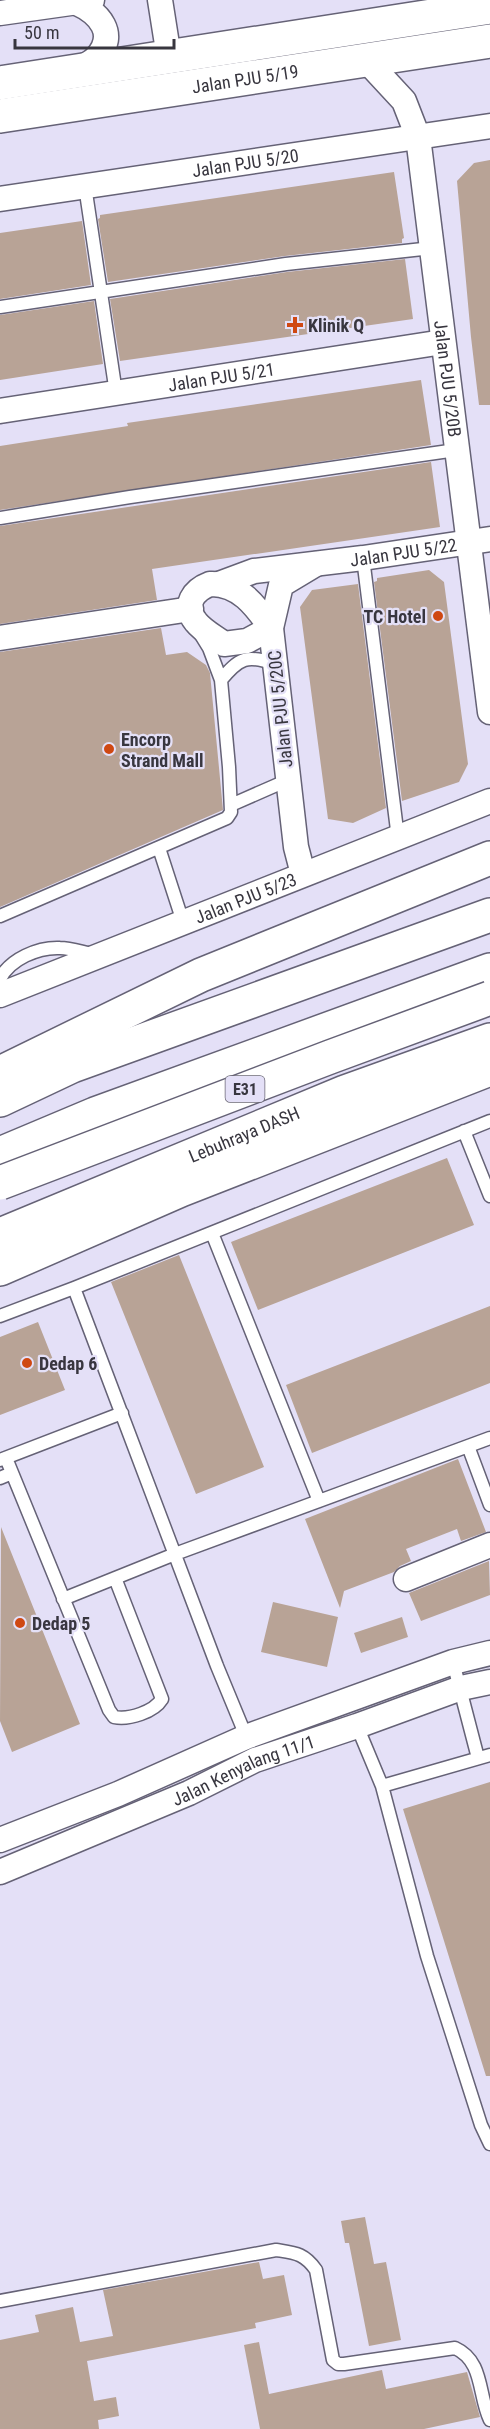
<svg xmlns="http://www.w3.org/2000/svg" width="490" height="2429" viewBox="0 0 490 2429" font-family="'Roboto Condensed',sans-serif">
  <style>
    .building { fill: #b8a396 }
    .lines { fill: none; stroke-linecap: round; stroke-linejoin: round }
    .lane-casing { stroke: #656276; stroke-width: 15 }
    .street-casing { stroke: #656276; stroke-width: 27 }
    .secondary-casing { stroke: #656276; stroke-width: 36 }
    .highway-casing { stroke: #656276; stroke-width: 36 }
    .lane { stroke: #fff; stroke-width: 12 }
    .street { stroke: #fff; stroke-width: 24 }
    .secondary { stroke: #fff; stroke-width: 33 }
    .highway { stroke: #fff; stroke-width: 33 }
    .highway-bridge-casing { stroke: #656276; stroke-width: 36; stroke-linecap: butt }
    .highway-bridge { stroke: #fff; stroke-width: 33 }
    .poi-dot { fill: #cf4812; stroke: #e4e0f7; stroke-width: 2 }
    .labels { text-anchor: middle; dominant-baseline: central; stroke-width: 4.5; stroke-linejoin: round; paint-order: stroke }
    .shield { fill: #e4e0f7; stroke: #6c6976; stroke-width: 1.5 }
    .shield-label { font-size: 16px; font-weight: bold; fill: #38363f }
    .street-label { font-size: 18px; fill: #38363f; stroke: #e4e0f7 }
    .poi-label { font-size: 18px; font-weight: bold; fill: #38363f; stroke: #e4e0f7; text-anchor: start }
  </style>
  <rect width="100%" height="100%" fill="#e4e0f7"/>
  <path class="building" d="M 490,160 L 490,405 L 479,405 L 471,337 L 457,181 L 474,163 Z
    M 394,172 L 404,238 L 402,239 L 402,243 L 285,256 L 108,282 L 98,219 L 100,218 L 100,215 Z
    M 82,221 L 91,285 L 0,299 L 0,233 Z
    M 405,259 L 413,319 L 120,361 L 110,299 L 287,272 Z
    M 94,301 L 103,364 L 0,380 L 0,315 Z
    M 421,380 L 431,445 L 0,510 L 0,446 L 128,426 L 127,423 Z
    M 431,462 L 440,527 L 152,569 L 157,600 L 0,624 L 0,526 Z
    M 429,570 L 444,582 L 468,764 L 459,782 L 402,801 L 374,582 L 377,581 L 377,578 Z
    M 358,584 L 386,808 L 353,823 L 328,819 L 300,607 L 312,590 Z
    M 161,628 L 166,655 L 187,652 L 206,665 L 210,673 L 223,810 L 0,907 L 0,652 Z
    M 447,1158 L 474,1225 L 258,1310 L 231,1242 Z
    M 179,1255 L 264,1467 L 196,1494 L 111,1282 Z
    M 490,1306 L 490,1383 L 312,1453 L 286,1385 Z
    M 38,1322 L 65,1390 L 0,1415 L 0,1337 Z
    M 458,1459 L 486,1532 L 461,1541 L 457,1529 L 406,1549 L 411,1561 L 400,1566 L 394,1572 L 344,1591 L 340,1608 L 305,1519 Z
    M 1,1527 L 80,1724 L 12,1752 L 0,1721 Z
    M 489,1561 L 490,1595 L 421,1621 L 409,1593 Z
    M 273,1602 L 338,1617 L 327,1667 L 261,1652 Z
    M 402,1617 L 408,1637 L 361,1653 L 354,1633 Z
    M 490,1782 L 490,2076 L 486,2076 L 403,1809 Z
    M 365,2217 L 374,2264 L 386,2262 L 401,2340 L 369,2346 L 349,2243 L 345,2243 L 341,2221 Z
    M 259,2262 L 263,2279 L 284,2275 L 292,2315 L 255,2323 L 256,2328 L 87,2361 L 94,2401 L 116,2397 L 119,2416 L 98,2420 L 99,2429 L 0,2429 L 0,2340 L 39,2332 L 35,2315 L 73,2307 L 80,2342 L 113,2336 L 103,2290 Z
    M 259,2342 L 269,2394 L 382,2370 L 386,2389 L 467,2372 L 480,2417 L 424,2429 L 260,2429 L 244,2345 Z"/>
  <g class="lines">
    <g class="lane-casing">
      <path id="lane" d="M 85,186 L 116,393
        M 0,307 L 286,264 L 432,248
        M 0,518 L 130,497 L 456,450
        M 363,558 L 398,838
        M 221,680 C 239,658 247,654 275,664
        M 231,805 L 288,780
        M 159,848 L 183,922
        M 0,916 L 227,818 L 231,812 L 229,767 L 221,680 L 209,648 L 201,635
        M 0,979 C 10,959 38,947 60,948 C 70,948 82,952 92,954
        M 464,1131 L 490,1196
        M 212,1233 L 319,1501
        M 74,1288 L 217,1666 L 248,1741
        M 0,1316 L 74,1288 L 490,1121
        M 468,1446 L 490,1505
        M 6,1458 L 109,1710 L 114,1717 C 129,1720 154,1712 162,1699 L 115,1578
        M 0,1460 L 122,1413
        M 0,1478 L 12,1473
        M 63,1599 L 175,1554 L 490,1438
        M 453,1662 L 478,1758
        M 357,1726 L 382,1786 L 427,1956 L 481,2125 L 490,2144
        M 382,1786 L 490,1755
        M 0,2301 L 276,2250 C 295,2253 304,2253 316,2270 L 333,2360 L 338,2364 L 344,2364 L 455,2348 C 484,2361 478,2395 490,2420"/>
    </g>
    <g class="street-casing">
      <g id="street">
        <path d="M 160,0 L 169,57"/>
        <path d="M 77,3 C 99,13 118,34 97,57 C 92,63 84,66 77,70"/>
        <path d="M 0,13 L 92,0"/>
        <path id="s1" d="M 366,60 L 404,101 L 418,137 L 490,712"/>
        <path id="s2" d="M 0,199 L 490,126"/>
        <path id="s3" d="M 0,411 L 443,342"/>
        <path d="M 210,584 C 239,583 256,606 271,628 L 247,641 L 224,644 C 215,637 203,631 196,622 C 182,605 194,590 210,584 Z"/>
        <path id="s4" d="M 219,584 L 254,571 L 363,558 L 490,539"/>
        <path d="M 0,638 L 191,609"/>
        <path d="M 303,874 L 296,847 L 271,628 L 281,585 L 316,564"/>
        <path id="s5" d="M 0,995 L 490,801"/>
        <path d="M 406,1579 L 490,1545"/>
        <path d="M 0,1840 L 118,1794 L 246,1737 L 453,1662 L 490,1653"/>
        <path id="s6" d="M 0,1872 L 189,1793 L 255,1760 L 357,1726 L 461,1688 L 490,1682"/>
      </g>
    </g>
    <g class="secondary-casing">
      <g id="secondary">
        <path d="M 0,83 L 490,7"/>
        <path id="s7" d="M 0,116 L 490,41"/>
      </g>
    </g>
    <g class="highway-casing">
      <g id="highway">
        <path d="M 0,1073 L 201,975 L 490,858"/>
        <path d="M 0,1100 L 72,1066 L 490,915"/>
        <path d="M 0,1154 L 95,1114 L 490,970"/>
        <path id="s8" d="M 0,1235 L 345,1092 L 490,1040"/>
        <path d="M 0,1269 L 181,1190 L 490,1069"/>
      </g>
    </g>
    <use href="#lane" class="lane"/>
    <use href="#street" class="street"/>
    <use href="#secondary" class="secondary"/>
    <use href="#highway" class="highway"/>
    <g class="highway-bridge-casing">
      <path id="highway-bridge" d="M 0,1183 L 330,1057 L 490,998"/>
    </g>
    <use href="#highway-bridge" class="highway-bridge"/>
  </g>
  <g class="poi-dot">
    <path d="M292 316h6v6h6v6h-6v6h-6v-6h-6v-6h6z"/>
    <circle cx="438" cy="616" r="6"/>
    <circle cx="109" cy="749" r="6"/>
    <circle cx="27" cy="1363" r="6"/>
    <circle cx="20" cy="1623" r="6"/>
  </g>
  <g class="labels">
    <rect class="shield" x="225.5" y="1076" width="39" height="26" rx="4.5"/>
    <g class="shield-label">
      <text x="245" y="1089">E31</text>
    </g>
    <g class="street-label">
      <text stroke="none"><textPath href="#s7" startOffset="248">Jalan PJU 5/19</textPath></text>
      <text stroke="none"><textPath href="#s2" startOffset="248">Jalan PJU 5/20</textPath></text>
      <text stroke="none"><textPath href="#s3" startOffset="224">Jalan PJU 5/21</textPath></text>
      <text stroke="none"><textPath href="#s1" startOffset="338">Jalan PJU 5/20B</textPath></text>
      <text stroke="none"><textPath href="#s4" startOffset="188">Jalan PJU 5/22</textPath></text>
      <text transform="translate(280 709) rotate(-96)">Jalan PJU 5/20C</text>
      <text stroke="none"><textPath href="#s5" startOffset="264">Jalan PJU 5/23</textPath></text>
      <text stroke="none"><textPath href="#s8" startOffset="264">Lebuhraya DASH</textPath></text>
      <text stroke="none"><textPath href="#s6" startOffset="264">Jalan Kenyalang 11/1</textPath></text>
    </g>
    <g class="poi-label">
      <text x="308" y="325">Klinik Q</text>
      <text x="426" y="616" text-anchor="end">TC Hotel</text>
      <text x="121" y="739">Encorp<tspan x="121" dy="21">Strand Mall</tspan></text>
      <text x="39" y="1363">Dedap 6</text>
      <text x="32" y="1623">Dedap 5</text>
    </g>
  </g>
  <path d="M15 39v9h159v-9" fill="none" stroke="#38363f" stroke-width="3"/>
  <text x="24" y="39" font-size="18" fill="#38363f" stroke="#e4e0f7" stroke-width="4.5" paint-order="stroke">50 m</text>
</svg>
